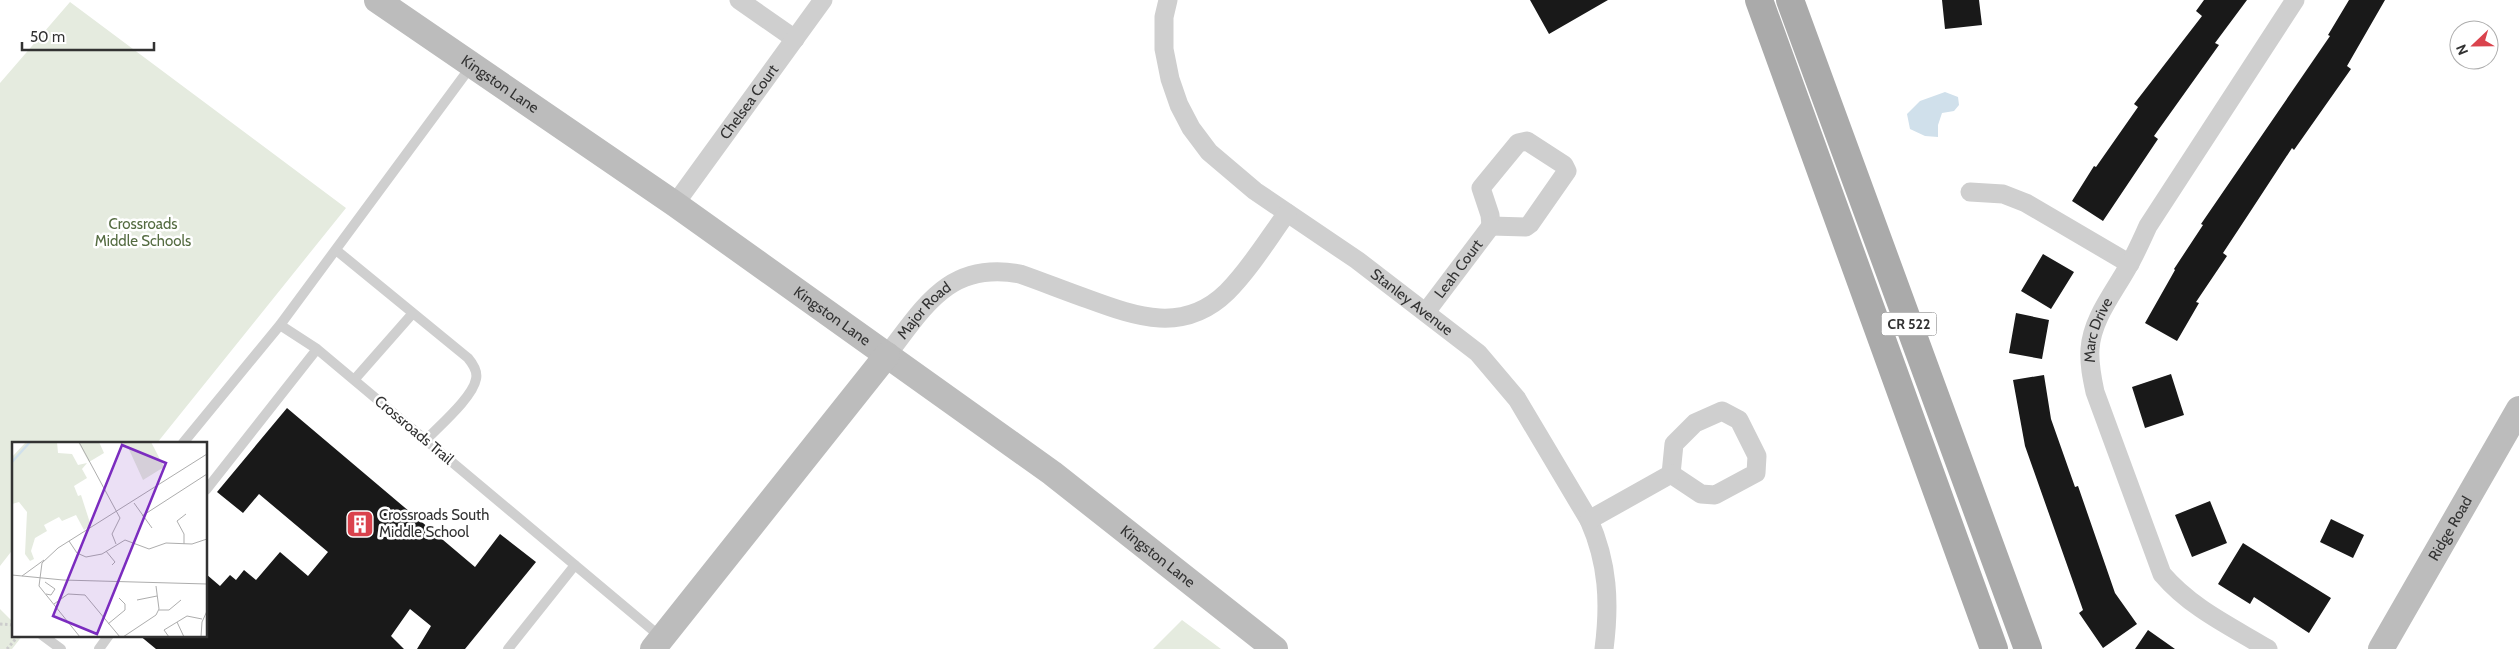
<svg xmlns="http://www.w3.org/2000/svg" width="2519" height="649" viewBox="0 0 2519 649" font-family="Cabin,sans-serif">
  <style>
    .green { fill: #e5ebdf }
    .water { fill: #d0e0eb }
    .building { fill: #191919 }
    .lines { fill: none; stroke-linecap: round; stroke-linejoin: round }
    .path { stroke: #ccc; stroke-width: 3; stroke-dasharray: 2.5 2.5; stroke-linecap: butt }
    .lane { stroke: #cfcfcf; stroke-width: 10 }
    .street { stroke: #cfcfcf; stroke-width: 19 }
    .secondary { stroke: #bcbcbc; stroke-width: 26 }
    .primary { stroke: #aaa; stroke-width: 28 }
    .labels { text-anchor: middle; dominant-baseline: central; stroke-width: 5; stroke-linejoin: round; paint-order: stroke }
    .shield { fill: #fff; stroke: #707070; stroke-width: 1 }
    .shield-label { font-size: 14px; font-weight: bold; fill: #323232 }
    .street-label { font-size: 15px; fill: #323232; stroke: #fff }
    .park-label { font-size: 15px; fill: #556c42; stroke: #fff }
    .poi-label { font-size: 15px; fill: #323232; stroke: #fff; text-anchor: start }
    .inset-river { fill: none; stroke: #d0e0eb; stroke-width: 2.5 }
    .inset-road { fill: none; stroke: #adadad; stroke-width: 1 }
    .view { fill: #7b2cbf; fill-opacity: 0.15; stroke: #7b2cbf; stroke-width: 2.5 }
    .inset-edge { fill: none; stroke: #323232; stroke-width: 2.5 }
  </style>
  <rect width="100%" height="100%" fill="#fff"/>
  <path class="green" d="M 70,2 L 346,208 L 157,443 L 14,443 L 14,548 L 0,566 L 0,83 Z
    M 0,609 L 14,623 L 14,635 L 23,635 L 12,649 L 0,649 Z
    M 1182,620 L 1221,649 L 1153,649 Z"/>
  <path class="water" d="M 1945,92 L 1958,97 L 1959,105 L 1954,111 L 1942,113 L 1938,125 L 1938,137 L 1925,136 L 1910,129 L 1907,114 L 1920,101 Z"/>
  <path class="building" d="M 1530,0 L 1608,0 L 1549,34 Z
    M 1942,0 L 1979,0 L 1982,25 L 1945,29 Z
    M 2204,0 L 2247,0 L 2215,43 L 2219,45 L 2154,136 L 2158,139 L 2103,221 L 2072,201 L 2094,166 L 2096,167 L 2138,107 L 2134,104 L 2202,16 L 2196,11 Z
    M 2349,0 L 2385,0 L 2347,66 L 2351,69 L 2294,150 L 2292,148 L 2252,209 L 2223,253 L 2227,256 L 2196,302 L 2199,303 L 2177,341 L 2145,323 L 2175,270 L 2174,269 L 2203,225 L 2201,224 L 2330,36 L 2328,35 Z
    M 2043,254 L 2074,272 L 2051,309 L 2021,291 Z
    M 2016,313 L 2049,320 L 2042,359 L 2009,353 Z
    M 2171,374 L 2184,415 L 2145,428 L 2132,387 Z
    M 2044,375 L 2051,419 L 2075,487 L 2078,486 L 2115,593 L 2137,624 L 2103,648 L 2079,613 L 2083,610 L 2025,446 L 2013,380 Z
    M 287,408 L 475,567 L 500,534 L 536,562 L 465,649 L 417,649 L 431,626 L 410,609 L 391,636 L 404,649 L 156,649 L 139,635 L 206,635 L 206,574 L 220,586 L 230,575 L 236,580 L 244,570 L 256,580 L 280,552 L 308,576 L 328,552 L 259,494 L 243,513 L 217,492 Z
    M 2210,501 L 2227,543 L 2192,557 L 2175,515 Z
    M 2331,519 L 2364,535 L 2353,558 L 2320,542 Z
    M 2243,543 L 2331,598 L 2309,633 L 2254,597 L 2250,604 L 2218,584 Z
    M 2148,630 L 2175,649 L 2135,649 Z"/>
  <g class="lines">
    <path class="path" d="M 0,624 L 14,625
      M 7,649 L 19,635"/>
    <path class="lane" d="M 336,250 L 468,358 C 473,364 478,371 476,379 C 473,397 439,426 426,440
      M 280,325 L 317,349 L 662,638
      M 354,380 L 413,313
      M 183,443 L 280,325 L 472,65
      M 206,490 L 317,349
      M 42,635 L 61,649
      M 99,649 L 109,635
      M 508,649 L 575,565"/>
    <g class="street">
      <path d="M 739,0 L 795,39"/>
      <path id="s1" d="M 1168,0 L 1164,17 L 1164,49 L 1170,79 L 1179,105 L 1191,128 L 1209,152 L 1255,191 L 1357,260 L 1478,353 L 1517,399 L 1589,520 C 1608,563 1610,603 1604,649"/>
      <path d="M 1527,141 L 1564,165 L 1567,171 L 1530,224 L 1526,227 L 1491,226 L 1490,215 L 1481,188 L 1518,143 Z"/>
      <path d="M 1970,192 L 2003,194 L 2026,203 L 2130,264"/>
      <path id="s2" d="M 675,204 L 823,0"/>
      <path id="s3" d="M 1426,312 L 1491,226"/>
      <path id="s4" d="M 887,355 C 925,306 949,261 1020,274 C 1043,282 1065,291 1088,299 C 1137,317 1184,334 1227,292 C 1250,269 1268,239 1287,213"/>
      <path d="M 1722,411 L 1739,420 L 1757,456 L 1756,473 L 1715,495 L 1701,494 L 1671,474 L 1674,444 L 1695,423 Z"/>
      <path d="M 1589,520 L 1671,474"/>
      <path id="s5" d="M 2268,649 C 2230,626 2191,608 2162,574 L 2095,392 C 2092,378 2089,364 2090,349 C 2092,318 2115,291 2129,265 C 2136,253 2142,239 2148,226 L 2295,0"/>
    </g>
    <g class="secondary">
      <path id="s6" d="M 377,0 L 675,204 L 1052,473 L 1275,649"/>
      <path d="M 653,649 L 887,355"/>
      <path id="s7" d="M 2381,649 L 2519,409"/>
    </g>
    <path class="primary" d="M 1759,0 L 1994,649
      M 1790,0 L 2028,649"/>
  </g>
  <defs>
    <g id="building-square" transform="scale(1.4375)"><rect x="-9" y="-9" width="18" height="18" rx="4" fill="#da434d" stroke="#fff"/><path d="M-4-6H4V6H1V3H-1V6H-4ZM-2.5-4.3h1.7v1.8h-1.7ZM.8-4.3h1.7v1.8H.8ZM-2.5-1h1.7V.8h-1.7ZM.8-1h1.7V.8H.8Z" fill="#fff"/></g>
  </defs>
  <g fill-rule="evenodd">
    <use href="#building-square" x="360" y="524"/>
  </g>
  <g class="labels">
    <rect class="shield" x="1881.5" y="312.5" width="55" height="23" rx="4"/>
    <g class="shield-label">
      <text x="1909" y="324">CR 522</text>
    </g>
    <g class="street-label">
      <text stroke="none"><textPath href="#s6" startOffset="149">Kingston Lane</textPath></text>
      <text stroke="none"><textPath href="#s2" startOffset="126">Chelsea Court</textPath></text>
      <text stroke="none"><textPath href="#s3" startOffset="54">Leah Court</textPath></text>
      <text stroke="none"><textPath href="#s1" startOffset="416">Stanley Avenue</textPath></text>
      <text stroke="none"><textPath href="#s4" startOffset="58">Major Road</textPath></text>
      <text stroke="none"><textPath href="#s6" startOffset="554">Kingston Lane</textPath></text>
      <text stroke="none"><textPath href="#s5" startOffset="388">Marc Drive</textPath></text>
      <text transform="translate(414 430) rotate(40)">Crossroads Trail</text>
      <text stroke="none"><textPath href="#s7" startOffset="139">Ridge Road</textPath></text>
      <text stroke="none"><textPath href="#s6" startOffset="959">Kingston Lane</textPath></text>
    </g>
    <g class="park-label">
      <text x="143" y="224">Crossroads<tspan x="143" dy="17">Middle Schools</tspan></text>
    </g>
    <g class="poi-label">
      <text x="379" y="515">Crossroads South<tspan x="379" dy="17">Middle School</tspan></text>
    </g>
  </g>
  <g transform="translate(12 442)">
    <rect width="195" height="195" fill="#fff"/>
    <path d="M 14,0 L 45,0 L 46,11 L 60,12 L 66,23 L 75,21 L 70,27 L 75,36 L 62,44 L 66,54 L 69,53 L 79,84 L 72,88 L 64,73 L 50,79 L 47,75 L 32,83 L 35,89 L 23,96 L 19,109 L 22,117 L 18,119 L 13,112 L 15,70 L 7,60 L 0,62 L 0,15 ZM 66,0 L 87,0 L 92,11 L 77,20 ZM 108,0 L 139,0 L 152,25 L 131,38 L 115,3 L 110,5 Z" fill="#e5ebdf"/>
    <path class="inset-river" d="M 0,20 L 18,0"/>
    <path class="inset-road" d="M 67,0 L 108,76 L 100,92 L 104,102M 122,61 L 140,86M 130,74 L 195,32M 57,99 L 65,111 L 74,115 L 90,112 L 113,98 L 137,107 L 154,101 L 180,102 L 195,97M 172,102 L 172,92 L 165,79 L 174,72M 94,109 L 103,120 L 100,123M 0,133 L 51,138 L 195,142M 10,134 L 32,118M 33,140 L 43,147 L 39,153 L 34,152M 125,158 L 145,154M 42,162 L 56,152 L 73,153 L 108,195M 147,168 L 157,168 L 169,158M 165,180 L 172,195M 96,182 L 113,168 L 113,162 L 107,156M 68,195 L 27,144 L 30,121 L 46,106 L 195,12M 111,195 L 144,173 L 147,167 L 144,144M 157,195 L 152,188 L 175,174 L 190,177M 189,195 L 190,180 L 195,169"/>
    <path class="view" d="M 110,3 L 154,21 L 85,192 L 41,174 Z"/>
    <rect width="195" height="195" class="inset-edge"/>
  </g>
  <g transform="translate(2474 45) rotate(248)"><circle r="24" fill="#ffffff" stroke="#adadad"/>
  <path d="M0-4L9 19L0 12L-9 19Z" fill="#da434d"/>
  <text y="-8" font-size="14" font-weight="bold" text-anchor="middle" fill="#323232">N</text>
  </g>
  <path d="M22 42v8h132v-8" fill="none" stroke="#323232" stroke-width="2.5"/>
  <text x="30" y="42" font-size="15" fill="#323232" stroke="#ffffff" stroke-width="4" paint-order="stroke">50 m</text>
</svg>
